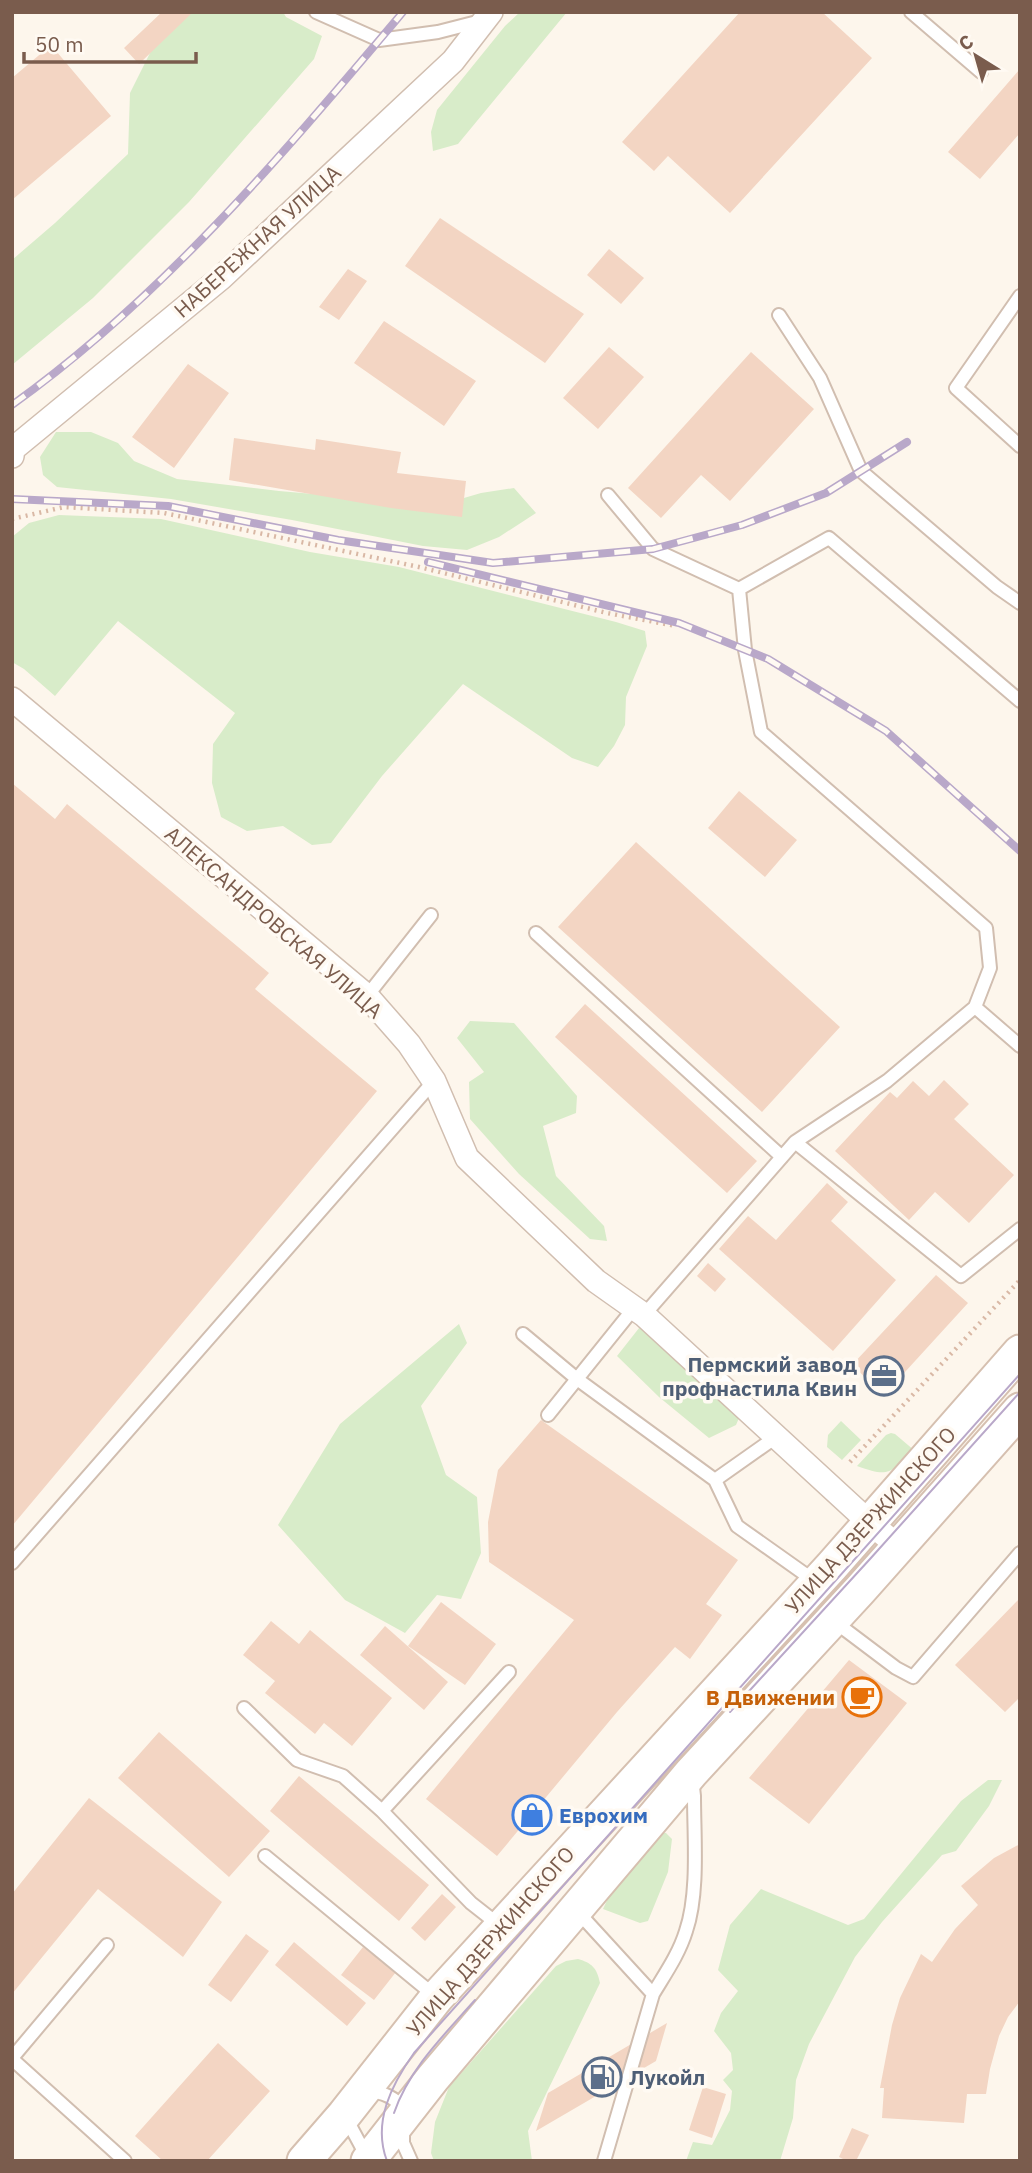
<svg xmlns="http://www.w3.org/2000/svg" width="1032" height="2173" viewBox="0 0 1032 2173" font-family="'IBM Plex Sans',sans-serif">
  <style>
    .green { fill: #d8ecc9 }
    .building { fill: #f3d5c3 }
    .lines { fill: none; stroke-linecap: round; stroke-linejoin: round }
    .service-casing { stroke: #d1beb0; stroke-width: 16 }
    .minor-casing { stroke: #d1beb0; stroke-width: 26 }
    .secondary-casing { stroke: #d6c0b0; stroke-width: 37 }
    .path { stroke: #d9b8a5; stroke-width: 4.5; stroke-dasharray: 2 5; stroke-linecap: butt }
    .service { stroke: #fff; stroke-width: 12 }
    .minor { stroke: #fff; stroke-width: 23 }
    .secondary { stroke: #fff; stroke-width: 33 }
    .tram { stroke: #b9a8c9; stroke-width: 2 }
    .rail-casing { stroke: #b9a8c9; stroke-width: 8 }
    .rail { stroke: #fffaf3; stroke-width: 5; stroke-dasharray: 16; stroke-linecap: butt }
    .labels { text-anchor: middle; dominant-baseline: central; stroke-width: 7; stroke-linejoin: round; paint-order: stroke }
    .street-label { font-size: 21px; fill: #7a5c4d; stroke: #fffaf3 }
    .service-label { font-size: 21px; font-weight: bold; fill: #4e5e75; stroke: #fffaf3; text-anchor: end }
    .food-label { font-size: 21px; font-weight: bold; fill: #c56008; stroke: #fffaf3; text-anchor: end }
    .shop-label { font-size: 21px; font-weight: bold; fill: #366cbe; stroke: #fffaf3; text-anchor: start }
  </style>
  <rect width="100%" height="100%" fill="#fdf6ec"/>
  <path class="green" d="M 184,12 L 283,12 L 286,17 L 322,36 L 314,59 L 189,202 L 93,298 L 12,365 L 12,260 L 55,223 L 128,154 L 130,93 L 160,33 Z
    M 520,12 L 567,12 L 458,144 L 433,151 L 431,132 L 437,110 L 505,26 Z
    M 56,432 L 91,432 L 118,443 L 134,461 L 177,479 L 279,491 L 440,505 L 481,493 L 514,488 L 536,513 L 499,537 L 467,550 L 423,546 L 292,520 L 171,499 L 57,487 L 43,475 L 40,457 Z
    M 59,515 L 161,519 L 310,552 L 399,567 L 616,622 L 645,631 L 647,646 L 626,697 L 625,725 L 614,746 L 598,767 L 572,758 L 463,684 L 382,776 L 331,843 L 312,845 L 283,826 L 247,831 L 221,817 L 212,783 L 213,744 L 235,713 L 118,621 L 55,696 L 24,669 L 12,662 L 12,537 L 29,523 Z
    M 470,1021 L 514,1023 L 577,1096 L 576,1113 L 543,1126 L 556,1176 L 604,1226 L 607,1241 L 590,1239 L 519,1174 L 470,1119 L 469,1082 L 484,1072 L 457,1038 Z
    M 643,1323 L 739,1418 L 736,1425 L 709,1438 L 659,1397 L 617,1356 Z
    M 459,1324 L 467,1343 L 421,1406 L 446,1475 L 477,1497 L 481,1553 L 461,1599 L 437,1595 L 405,1633 L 345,1600 L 278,1525 L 340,1424 Z
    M 841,1421 L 861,1440 L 842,1460 L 827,1447 L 828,1435 Z
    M 891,1433 L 895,1434 L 915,1451 C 889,1473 890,1478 857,1466 L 886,1435 Z
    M 988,1780 L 1002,1780 L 989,1806 L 956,1851 L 942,1855 L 882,1922 L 855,1957 L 809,2044 L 796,2080 L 793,2118 L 780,2161 L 686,2161 L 693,2142 L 712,2145 L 730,2110 L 732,2091 L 723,2080 L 733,2070 L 731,2053 L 714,2031 L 721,2013 L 738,1991 L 718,1970 L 730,1925 L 761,1889 L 848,1925 L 864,1919 L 961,1801 Z
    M 659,1832 L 666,1833 L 672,1839 L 668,1872 L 648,1921 L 640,1923 L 603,1909 L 611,1892 Z
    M 578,1959 C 592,1963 597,1968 600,1983 L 528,2131 L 532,2161 L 434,2161 L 431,2153 L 435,2122 L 449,2087 L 556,1966 L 566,1961 Z"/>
  <path class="building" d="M 162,12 L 193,12 L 139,64 L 124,48 Z
    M 740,12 L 822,12 L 872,58 L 730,213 L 668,156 L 654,171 L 622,142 Z
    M 51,45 L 111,116 L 12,200 L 12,78 Z
    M 1020,69 L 1020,133 L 980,179 L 948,152 Z
    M 440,218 L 584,314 L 545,363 L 405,266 Z
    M 609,249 L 644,278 L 621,304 L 587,275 Z
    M 348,269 L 367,281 L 339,320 L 319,307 Z
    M 384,321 L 476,381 L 444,426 L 354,363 Z
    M 609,347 L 644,377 L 598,429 L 563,398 Z
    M 751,352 L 814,409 L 730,501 L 701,475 L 661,518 L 628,488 Z
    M 188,364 L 229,393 L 174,468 L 132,437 Z
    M 234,438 L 315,450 L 316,439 L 401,452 L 397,473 L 466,481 L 462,517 L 391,508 L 229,480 Z
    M 12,783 L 55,819 L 67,804 L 269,973 L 255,989 L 377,1091 L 12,1526 Z
    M 739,791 L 797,840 L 765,877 L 708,828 Z
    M 636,842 L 840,1027 L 762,1112 L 558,927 Z
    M 585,1004 L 757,1161 L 727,1193 L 555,1037 Z
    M 944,1080 L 969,1104 L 954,1119 L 1014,1175 L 969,1223 L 935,1192 L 909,1220 L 835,1151 L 890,1092 L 897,1098 L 913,1081 L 929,1096 Z
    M 827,1183 L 848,1202 L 831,1221 L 896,1280 L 833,1351 L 719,1249 L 748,1216 L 776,1240 Z
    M 708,1263 L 726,1279 L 715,1292 L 697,1276 Z
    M 936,1275 L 968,1303 L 884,1395 L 852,1365 Z
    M 541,1420 L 738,1560 L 706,1604 L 722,1615 L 690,1659 L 675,1647 L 617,1712 L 497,1856 L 426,1799 L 574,1620 L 489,1562 L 488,1522 L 498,1470 Z
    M 1020,1598 L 1020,1697 L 1005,1712 L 955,1665 Z
    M 441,1602 L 496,1644 L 465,1685 L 408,1646 Z
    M 271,1621 L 299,1644 L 310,1630 L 392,1698 L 352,1746 L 324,1723 L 315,1734 L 265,1693 L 275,1681 L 243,1655 Z
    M 385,1626 L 448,1682 L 424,1710 L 360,1655 Z
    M 849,1660 L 907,1703 L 809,1824 L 749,1778 Z
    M 159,1732 L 270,1831 L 229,1877 L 118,1778 Z
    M 299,1776 L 429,1885 L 399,1921 L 270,1811 Z
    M 89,1798 L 222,1902 L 183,1957 L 98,1889 L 12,1994 L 12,1894 Z
    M 1020,1844 L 1020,2001 L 1008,2017 L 999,2036 L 990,2069 L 986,2094 L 967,2094 L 964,2123 L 882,2118 L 884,2088 L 880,2088 L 892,2025 L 900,1998 L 921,1954 L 932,1962 L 955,1929 L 978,1905 L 961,1886 L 994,1858 Z
    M 442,1894 L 456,1907 L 425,1941 L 411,1928 Z
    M 246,1934 L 269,1951 L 231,2002 L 208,1985 Z
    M 294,1942 L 366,2003 L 347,2026 L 275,1965 Z
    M 363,1947 L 396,1972 L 374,2000 L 341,1975 Z
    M 667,2023 L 656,2061 L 536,2131 L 548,2093 Z
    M 218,2043 L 270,2091 L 207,2161 L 163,2161 L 135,2136 Z
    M 703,2087 L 726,2094 L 712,2138 L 689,2130 Z
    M 852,2128 L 869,2135 L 856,2161 L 847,2161 L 839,2157 Z"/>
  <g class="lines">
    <g class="service-casing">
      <path id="service" d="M 316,12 L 379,40 L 438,32 L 481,21
        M 911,12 L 981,72
        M 1020,296 L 956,388 L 1020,446
        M 779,315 L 820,378 L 861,471 L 997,587 L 1020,603
        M 608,495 L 653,549 L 739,589 L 829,538 L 1020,701
        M 739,589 L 745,650 L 761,732 L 986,928 L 990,968 L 975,1007 L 1020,1046
        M 536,933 L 782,1157
        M 367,996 L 431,915
        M 795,1142 L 887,1081 L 975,1007
        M 644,1315 L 795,1142 L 961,1276 L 1020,1229
        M 523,1334 L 577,1379 L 715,1480 L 776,1437
        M 548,1415 L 634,1308
        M 715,1480 L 737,1526 L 816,1582
        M 12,1563 L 434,1081
        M 835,1622 L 896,1668 L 913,1677 L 1020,1553
        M 244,1708 L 297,1760 L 343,1776 L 382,1811 L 471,1903 L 499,1925
        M 382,1811 L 509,1672
        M 265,1856 L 435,1996
        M 577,1911 L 653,1994 L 604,2161
        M 653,1994 C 665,1974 679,1954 686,1931 C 699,1893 694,1837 694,1796 L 692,1779
        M 12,2058 L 107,1945
        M 12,2059 L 125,2161
        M 367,2091 C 384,2092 394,2097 405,2110
        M 346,2118 L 367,2157
        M 403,2128 L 403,2143 L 411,2161"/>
    </g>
    <g class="minor-casing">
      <path id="minor" d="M 12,456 L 13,449 L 221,278 L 453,61 L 491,12
        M 12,699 L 367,996 L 409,1044 L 434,1081 L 467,1158 L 596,1281 L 644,1315 L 870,1523 L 898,1546"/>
    </g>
    <g class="secondary-casing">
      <path id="secondary" d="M 304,2161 L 344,2115 L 437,1997 L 832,1566 L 1020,1352
        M 368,2161 L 433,2078 L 691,1773 L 860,1590 L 1020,1410"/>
    </g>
    <path class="path" d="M 12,519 L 64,507 L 164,513 L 419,567 L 607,613 L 676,626
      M 850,1462 L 1020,1280"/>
    <use href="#service" class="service"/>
    <use href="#minor" class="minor"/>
    <use href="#secondary" class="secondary"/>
    <path class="tram" d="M 730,1712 L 870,1559 L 1020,1392
      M 394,2113 C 409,2069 444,2035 475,2000
      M 387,2161 C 372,2122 392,2084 414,2053 L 1020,1374"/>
    <g class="rail-casing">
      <path id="rail" d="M 12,405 C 164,296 283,154 403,12
        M 12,499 L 168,506 L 338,540 L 493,563 L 653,549 L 742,525 L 826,493 L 907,442
        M 428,562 L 679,623 L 768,659 L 886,731 L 1020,851"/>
    </g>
    <use href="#rail" class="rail"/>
  </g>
  <defs>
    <g id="office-ring" transform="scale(2.0125)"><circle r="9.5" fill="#fffaf3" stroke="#5c6f8a" stroke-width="1.5"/><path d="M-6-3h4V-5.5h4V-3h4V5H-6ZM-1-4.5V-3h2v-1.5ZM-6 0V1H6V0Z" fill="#5c6f8a"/></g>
    <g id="cafe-ring" transform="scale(2.0125)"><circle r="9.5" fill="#fffaf3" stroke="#e8710a" stroke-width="1.5"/><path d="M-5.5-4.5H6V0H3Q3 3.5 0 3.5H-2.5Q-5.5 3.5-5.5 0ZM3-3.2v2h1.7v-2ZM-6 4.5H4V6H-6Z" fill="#e8710a"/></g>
    <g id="shop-ring" transform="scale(2.0125)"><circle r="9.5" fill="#fffaf3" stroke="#3f7fe0" stroke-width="1.5"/><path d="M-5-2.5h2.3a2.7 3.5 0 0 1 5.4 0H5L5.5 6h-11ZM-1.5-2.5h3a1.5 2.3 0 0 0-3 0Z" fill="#3f7fe0"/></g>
    <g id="fuel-ring" transform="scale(2.0125)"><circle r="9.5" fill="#fffaf3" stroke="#5c6f8a" stroke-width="1.5"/><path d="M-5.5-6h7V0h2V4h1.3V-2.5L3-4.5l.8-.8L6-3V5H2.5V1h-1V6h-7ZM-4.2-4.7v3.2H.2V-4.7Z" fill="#5c6f8a"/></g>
  </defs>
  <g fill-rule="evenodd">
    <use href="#office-ring" x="884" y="1376"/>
    <use href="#cafe-ring" x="862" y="1697"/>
    <use href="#shop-ring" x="532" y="1815"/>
    <use href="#fuel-ring" x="602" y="2077"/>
  </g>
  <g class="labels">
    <g class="street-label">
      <text transform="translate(257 241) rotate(-42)">НАБЕРЕЖНАЯ УЛИЦА</text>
      <text transform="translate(274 922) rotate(41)">АЛЕКСАНДРОВСКАЯ УЛИЦА</text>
      <text transform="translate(870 1520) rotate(-48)">УЛИЦА ДЗЕРЖИНСКОГО</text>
      <text transform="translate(490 1941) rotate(-49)">УЛИЦА ДЗЕРЖИНСКОГО</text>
    </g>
    <g class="service-label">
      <text x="857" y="1364">Пермский завод<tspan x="857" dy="24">профнастила Квин</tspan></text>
      <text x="629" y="2077" text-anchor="start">Лукойл</text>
    </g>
    <g class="food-label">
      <text x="835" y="1697">В Движении</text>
    </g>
    <g class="shop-label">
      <text x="559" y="1815">Еврохим</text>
    </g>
  </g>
  <rect width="1032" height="2173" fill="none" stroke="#7a5c4d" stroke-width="28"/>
  <g transform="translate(976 56) rotate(323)" stroke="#fffaf3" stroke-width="5" paint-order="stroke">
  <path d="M0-5L12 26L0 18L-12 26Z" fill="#7a5c4d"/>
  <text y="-10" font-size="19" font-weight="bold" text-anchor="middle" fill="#7a5c4d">С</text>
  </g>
  <path d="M24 52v10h172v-10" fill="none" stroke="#7a5c4d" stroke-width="3.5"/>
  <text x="35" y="52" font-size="21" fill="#7a5c4d" stroke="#fffaf3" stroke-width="5" paint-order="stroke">50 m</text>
</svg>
